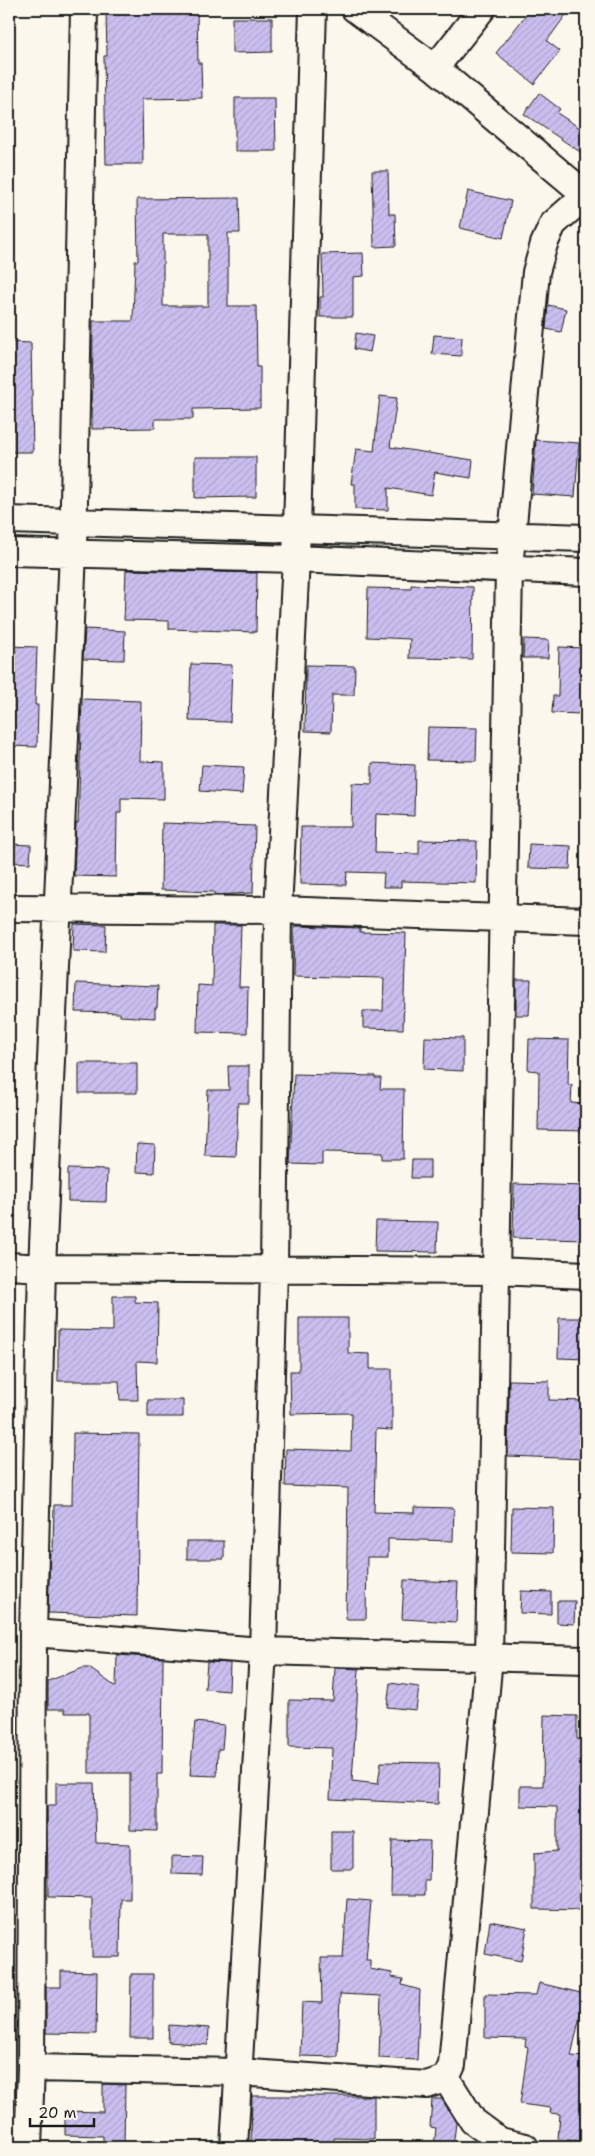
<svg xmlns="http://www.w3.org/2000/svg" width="595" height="2156" viewBox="0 0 595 2156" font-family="'Shantell Sans',sans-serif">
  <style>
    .building { fill: url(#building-hatch); stroke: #1c1c1c; fill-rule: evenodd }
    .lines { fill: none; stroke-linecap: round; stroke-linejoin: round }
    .minor-casing { stroke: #1c1c1c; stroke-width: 30 }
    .minor { stroke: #fbf7ec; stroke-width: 26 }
  </style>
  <defs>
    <pattern id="building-hatch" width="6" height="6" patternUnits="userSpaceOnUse" patternTransform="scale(1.25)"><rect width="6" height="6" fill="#cbbff0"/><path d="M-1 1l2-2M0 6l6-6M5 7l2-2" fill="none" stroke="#aea4cd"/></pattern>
  </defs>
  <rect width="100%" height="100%" fill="#fbf7ec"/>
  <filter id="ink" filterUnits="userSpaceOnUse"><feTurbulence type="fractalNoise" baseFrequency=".02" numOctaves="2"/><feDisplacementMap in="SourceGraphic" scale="10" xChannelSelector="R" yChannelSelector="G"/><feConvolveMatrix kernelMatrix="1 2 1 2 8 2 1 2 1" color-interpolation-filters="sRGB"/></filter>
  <g filter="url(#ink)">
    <path class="building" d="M 106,9 L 197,9 L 198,63 L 201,63 L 202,98 L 142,99 L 143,164 L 106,164 L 104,56 L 107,56 Z
      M 531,9 L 570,9 L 547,41 L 560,51 L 534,84 L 496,53 Z
      M 232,18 L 272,18 L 272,52 L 232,53 Z
      M 539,93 L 560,109 L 557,113 L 586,132 L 586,156 L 524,114 Z
      M 235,98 L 275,98 L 276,151 L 235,151 Z
      M 372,171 L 388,171 L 389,214 L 395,214 L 396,246 L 374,247 Z
      M 468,191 L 511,201 L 503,238 L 460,228 Z
      M 239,198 L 240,233 L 228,233 L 228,306 L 256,306 L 257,367 L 260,367 L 260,408 L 193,409 L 193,419 L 155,419 L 155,428 L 92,429 L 93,321 L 133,321 L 135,261 L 138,261 L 137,199 ZM 163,234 L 208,234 L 208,306 L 163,306 Z
      M 363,253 L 364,276 L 353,277 L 353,317 L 320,317 L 320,297 L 323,297 L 322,254 Z
      M 548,305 L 566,309 L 561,332 L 546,329 Z
      M 356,333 L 373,336 L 370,352 L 354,349 Z
      M 434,335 L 462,337 L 461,356 L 432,354 Z
      M 9,342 L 31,343 L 33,452 L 11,452 L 11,429 L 9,429 Z
      M 380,396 L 397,398 L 390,447 L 473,460 L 471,478 L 435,472 L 431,495 L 388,488 L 388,510 L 355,509 L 355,484 L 351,484 L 356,449 L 374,451 Z
      M 536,440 L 579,443 L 575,497 L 532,494 Z
      M 195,457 L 256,457 L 256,497 L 195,498 Z
      M 126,570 L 257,573 L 256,632 L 169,629 L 169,621 L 124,620 Z
      M 411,585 L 473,587 L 472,659 L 409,658 L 410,639 L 367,637 L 368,588 L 411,589 Z
      M 85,629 L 125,631 L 124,660 L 83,659 Z
      M 524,639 L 549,640 L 548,658 L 523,658 Z
      M 9,646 L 37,647 L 35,705 L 38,705 L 37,747 L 9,746 Z
      M 559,647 L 586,648 L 585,714 L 552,713 L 553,696 L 558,696 Z
      M 191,664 L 232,665 L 230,722 L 189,721 Z
      M 306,665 L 355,666 L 354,695 L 332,695 L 331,732 L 305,731 Z
      M 82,699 L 141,701 L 140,761 L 164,762 L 164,799 L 121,798 L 121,813 L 117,813 L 116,877 L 74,876 L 76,823 L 78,823 Z
      M 428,727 L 477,728 L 476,761 L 427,760 Z
      M 372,763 L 415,765 L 414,816 L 376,814 L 375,853 L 419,854 L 419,840 L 477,841 L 476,883 L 401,881 L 401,887 L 383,887 L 384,873 L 347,872 L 346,885 L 300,884 L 301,827 L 351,827 L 352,783 L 372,784 Z
      M 202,765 L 244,767 L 242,794 L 200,791 Z
      M 162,823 L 255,826 L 253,893 L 214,895 L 214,892 L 161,890 Z
      M 9,844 L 31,845 L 30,863 L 9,862 Z
      M 529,844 L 571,846 L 570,869 L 528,868 Z
      M 74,924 L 106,925 L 105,952 L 73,951 Z
      M 213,925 L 241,925 L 239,987 L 248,987 L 247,1033 L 197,1032 L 198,985 L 212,986 Z
      M 294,926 L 360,928 L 360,932 L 406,933 L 403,1029 L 363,1028 L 363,1011 L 383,1011 L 384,978 L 293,976 Z
      M 516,980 L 531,980 L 529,1015 L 516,1015 Z
      M 76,983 L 158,986 L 157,1008 L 155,1008 L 155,1018 L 120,1016 L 120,1013 L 75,1012 Z
      M 425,1037 L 463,1038 L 463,1071 L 424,1069 Z
      M 529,1039 L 569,1040 L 568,1085 L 572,1085 L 571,1103 L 586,1104 L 586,1131 L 538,1130 L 539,1071 L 528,1070 Z
      M 79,1063 L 137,1063 L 137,1093 L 79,1093 Z
      M 228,1066 L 249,1066 L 249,1103 L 238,1103 L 236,1157 L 205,1156 L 208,1090 L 229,1090 Z
      M 294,1074 L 375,1076 L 375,1078 L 381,1078 L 380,1089 L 404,1089 L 403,1159 L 382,1159 L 382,1153 L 322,1152 L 322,1165 L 290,1164 Z
      M 137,1144 L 155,1145 L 154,1173 L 136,1172 Z
      M 412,1160 L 430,1160 L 430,1178 L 411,1178 Z
      M 68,1169 L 107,1170 L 106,1202 L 68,1201 Z
      M 514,1184 L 586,1186 L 586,1240 L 513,1238 Z
      M 376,1221 L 438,1222 L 437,1252 L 375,1251 Z
      M 113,1296 L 135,1296 L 135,1302 L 158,1303 L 157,1362 L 137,1361 L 138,1400 L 120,1400 L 119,1381 L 58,1381 L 58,1330 L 113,1331 Z
      M 299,1318 L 348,1318 L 348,1353 L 370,1354 L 370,1369 L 392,1369 L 392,1430 L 376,1429 L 374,1512 L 414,1513 L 414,1507 L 454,1508 L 453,1541 L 388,1539 L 388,1557 L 367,1557 L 366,1619 L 346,1619 L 348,1488 L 285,1486 L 286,1449 L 351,1451 L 352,1413 L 291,1414 L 290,1371 L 299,1371 Z
      M 559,1318 L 586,1318 L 586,1359 L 558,1358 Z
      M 509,1380 L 549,1381 L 549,1400 L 586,1401 L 585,1459 L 508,1456 Z
      M 148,1400 L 183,1400 L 183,1417 L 148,1417 Z
      M 73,1433 L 139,1434 L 137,1616 L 48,1613 L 50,1551 L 53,1551 L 54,1505 L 72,1505 Z
      M 512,1507 L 554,1508 L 553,1553 L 511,1552 Z
      M 187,1541 L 224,1541 L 224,1559 L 187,1559 Z
      M 404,1580 L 458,1582 L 456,1622 L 402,1619 Z
      M 521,1591 L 551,1592 L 551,1614 L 520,1613 Z
      M 557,1601 L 575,1601 L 574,1624 L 557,1623 Z
      M 117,1655 L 163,1658 L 162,1774 L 157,1774 L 157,1831 L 130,1830 L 130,1773 L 89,1773 L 89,1713 L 65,1713 L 65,1709 L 48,1709 L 48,1681 L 83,1668 L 89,1668 L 116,1687 Z
      M 207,1662 L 230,1663 L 229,1691 L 205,1689 Z
      M 335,1668 L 359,1669 L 352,1781 L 378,1784 L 381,1762 L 439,1763 L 438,1804 L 330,1799 L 332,1748 L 289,1747 L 289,1700 L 333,1701 Z
      M 390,1683 L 419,1687 L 416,1710 L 387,1707 Z
      M 544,1715 L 577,1716 L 577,1739 L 586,1739 L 586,1910 L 534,1909 L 534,1853 L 557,1851 L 557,1807 L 520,1806 L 520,1786 L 543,1786 Z
      M 195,1722 L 224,1725 L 222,1749 L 218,1749 L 217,1776 L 190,1775 Z
      M 56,1783 L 94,1783 L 96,1843 L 130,1844 L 130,1899 L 121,1899 L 120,1957 L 92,1957 L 92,1898 L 48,1897 L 47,1806 L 56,1806 Z
      M 331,1831 L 353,1831 L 353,1869 L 331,1869 Z
      M 392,1840 L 430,1841 L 429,1880 L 425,1880 L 425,1895 L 391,1895 Z
      M 172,1856 L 203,1857 L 202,1875 L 172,1874 Z
      M 347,1899 L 371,1901 L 366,1960 L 370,1960 L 370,1969 L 392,1973 L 391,1977 L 403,1979 L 402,1985 L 420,1990 L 417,2060 L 379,2058 L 381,1996 L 340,1994 L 338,2057 L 300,2056 L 302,2002 L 322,2003 L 321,1958 L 343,1958 Z
      M 490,1921 L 527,1928 L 521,1961 L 485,1954 Z
      M 61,1971 L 97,1972 L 96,2034 L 46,2033 L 46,1987 L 61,1987 Z
      M 131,1974 L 153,1974 L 153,2038 L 130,2038 Z
      M 539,1983 L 585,1994 L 571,2056 L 586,2057 L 580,2119 L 586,2120 L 586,2142 L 558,2139 L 560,2114 L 550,2113 L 551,2108 L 520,2104 L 528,2047 L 525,2046 L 526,2039 L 485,2038 L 485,1994 L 536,1995 Z
      M 169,2025 L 209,2028 L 208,2045 L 168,2042 Z
      M 103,2084 L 125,2085 L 124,2146 L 103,2146 L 103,2136 L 65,2135 L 65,2111 L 103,2112 Z
      M 252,2096 L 374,2096 L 374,2139 L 334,2138 L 334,2147 L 251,2147 Z
      M 432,2099 L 442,2099 L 456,2123 L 453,2147 L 434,2147 L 436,2128 L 430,2127 Z"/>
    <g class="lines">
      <g class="minor-casing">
        <path id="minor" d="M 355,9 L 435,68 L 586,195
          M 435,68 L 482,9
          M 9,520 L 586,538
          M 9,552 L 296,559 L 586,572
          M 9,908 L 278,910 L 586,921
          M 9,1266 L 42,1268 L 496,1271 L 586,1275
          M 33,1633 L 263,1651 L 586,1660
          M 31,2068 L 238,2072 L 427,2085 L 446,2078 L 452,2065 L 489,1657 L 509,569 L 536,272 L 544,244 L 553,224 L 586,195
          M 446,2078 L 473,2121 L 500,2141 L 525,2147
          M 28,2147 L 31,2068 L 33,1633 L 42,1268 L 73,552 L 84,9
          M 234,2147 L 263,1651 L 274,1270 L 278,910 L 296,559 L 313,9"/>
      </g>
      <use href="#minor" class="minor"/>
    </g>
  </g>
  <rect width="595" height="2156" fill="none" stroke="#fbf7ec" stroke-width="30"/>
  <rect x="15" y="15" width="565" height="2126" fill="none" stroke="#1c1c1c" stroke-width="2" filter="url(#ink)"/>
  <path d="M30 2118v8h64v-8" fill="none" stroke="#1c1c1c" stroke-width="2.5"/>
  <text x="38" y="2118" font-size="15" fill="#1c1c1c" stroke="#fbf7ec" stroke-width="4" paint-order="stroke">20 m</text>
</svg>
